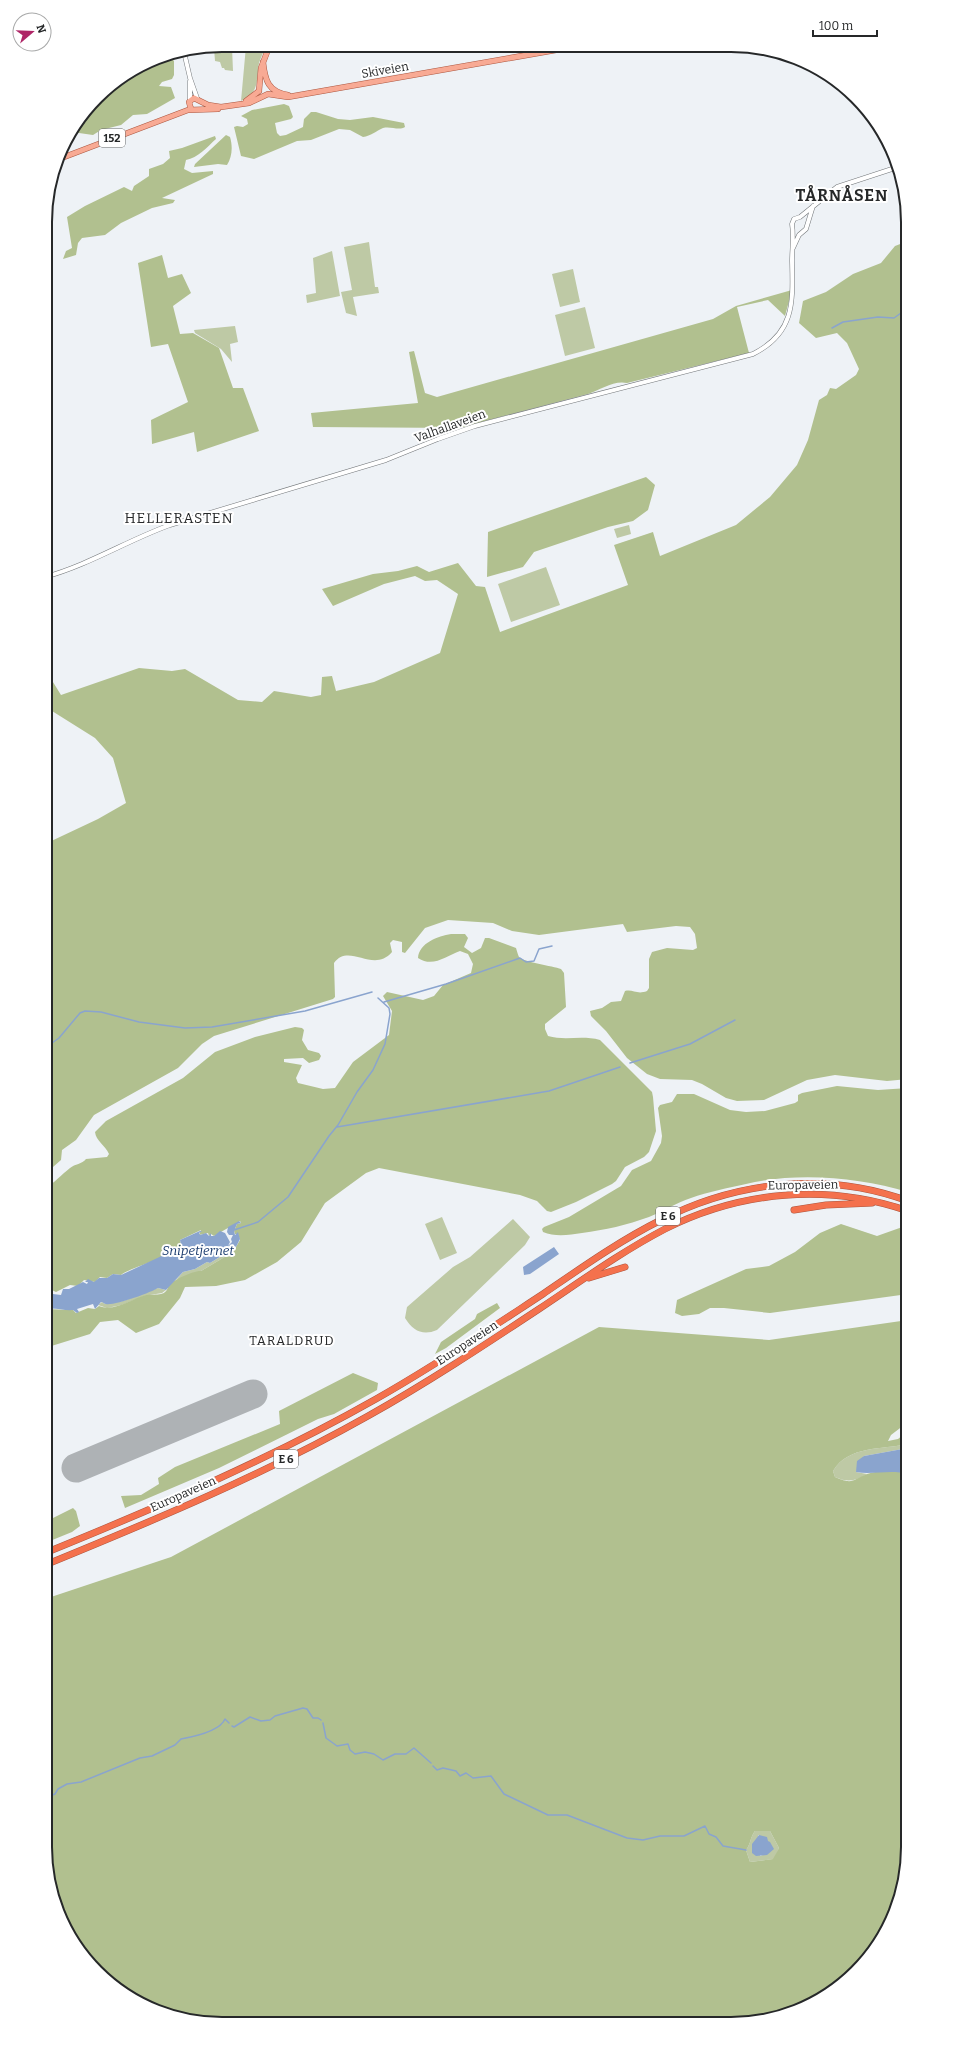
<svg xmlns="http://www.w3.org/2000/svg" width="953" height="2069" viewBox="0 0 953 2069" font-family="Bitter,serif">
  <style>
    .green { fill: #bec9a5; fill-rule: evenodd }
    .forest { fill: #b1c08f; fill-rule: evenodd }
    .water { fill: #8aa4ce }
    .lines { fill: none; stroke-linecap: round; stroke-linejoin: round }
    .stream { stroke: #8aa4ce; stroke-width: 1.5 }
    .runway { stroke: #aeb2b5; stroke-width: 29 }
    .minor-casing { stroke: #727679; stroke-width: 5 }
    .major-casing { stroke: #ac5740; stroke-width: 6 }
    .highway-casing { stroke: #ac5740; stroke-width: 7 }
    .minor { stroke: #fff; stroke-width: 4 }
    .major { stroke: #f8aa94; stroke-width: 5 }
    .highway { stroke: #f4714d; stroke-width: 6 }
    .labels { text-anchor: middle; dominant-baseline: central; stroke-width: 4; stroke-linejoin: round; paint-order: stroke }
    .shield { fill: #fff; stroke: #676869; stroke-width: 1 }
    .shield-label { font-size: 11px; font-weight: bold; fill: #262829 }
    .street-label { font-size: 12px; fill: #262829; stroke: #fff }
    .water-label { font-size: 13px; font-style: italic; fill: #193a6d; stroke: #fff }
    .neighbourhood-label { font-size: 13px; letter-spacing: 1px; fill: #262829; stroke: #fff }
    .quarter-label { font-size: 14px; letter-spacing: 1px; fill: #262829; stroke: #fff }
    .district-label { font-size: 16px; font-weight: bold; letter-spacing: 1px; fill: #262829; stroke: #fff }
    .rim { fill: none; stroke: #262829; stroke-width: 2 }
  </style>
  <rect width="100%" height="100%" fill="#eef2f6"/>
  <path class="green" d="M 222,45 L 238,45 L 238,47 L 232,47 L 233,71 L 225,70 L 224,68 L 222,68 L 220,62 L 215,61 L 214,48 L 203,49 Z
    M 266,45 C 264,51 261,57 259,63 C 256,82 260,91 241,101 L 246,46 Z
    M 369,242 L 375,287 L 378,287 L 379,293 L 353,297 L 357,316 L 346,313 L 341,292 L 352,290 L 344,247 Z
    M 332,251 L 340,296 L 307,303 L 306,295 L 316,293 L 313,258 Z
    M 573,269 L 580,302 L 560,307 L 552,274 Z
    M 585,307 L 595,348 L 565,356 L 555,315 Z
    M 235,326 L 238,342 L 230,344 L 232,362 L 221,349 L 195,333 L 194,330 Z
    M 629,525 L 631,534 L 617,538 L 614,529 Z
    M 546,567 L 560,605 L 511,622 L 498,584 Z
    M 442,1217 L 457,1253 L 440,1260 L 425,1224 Z
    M 513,1219 L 530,1237 L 525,1245 L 437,1330 C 423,1336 413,1331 405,1318 L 407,1307 L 453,1267 L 470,1257 Z
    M 235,1248 L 233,1252 L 201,1271 L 176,1280 L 183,1272 L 195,1269 L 207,1262 L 210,1263 Z
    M 158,1288 L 166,1290 L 162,1293 L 144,1296 L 122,1305 L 107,1308 L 98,1305 L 102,1302 L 105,1304 L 123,1301 Z
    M 908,1444 L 908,1448 L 864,1456 L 856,1472 L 867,1474 C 856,1481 848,1483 835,1477 L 833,1471 C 849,1445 882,1450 908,1444 Z
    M 755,1831 L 770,1831 L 779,1848 L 774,1859 L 750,1862 L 746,1850 C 751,1844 750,1837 755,1831 ZM 758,1835 L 768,1842 L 765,1854 L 760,1856 Z"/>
  <path class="forest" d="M 162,57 L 170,57 L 174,61 L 174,75 L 172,79 L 162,82 L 159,86 L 171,87 L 175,98 L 147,114 L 133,115 L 121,125 L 101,130 L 93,135 L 72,132 L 105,89 L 154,58 Z
    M 284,104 L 289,106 L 293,117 L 291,119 L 275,123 L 277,133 L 280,136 L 286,135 L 303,127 L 304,119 L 311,112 L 316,112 L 338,119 L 350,120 L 373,117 L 404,123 L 405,127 C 399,131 391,126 383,128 C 376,131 371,136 363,137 L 350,130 L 339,129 L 311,140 L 297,141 L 254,159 L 241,156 L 234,127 L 237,126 L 243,127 L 248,124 L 247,119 L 241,116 L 252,110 Z
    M 226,135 L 230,137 C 233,147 232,157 227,165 L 218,164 L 194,167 L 195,164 Z
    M 215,136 L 216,139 C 207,147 198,158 186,160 L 184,169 L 192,173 L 213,171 L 213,174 L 162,198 L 175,200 L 173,203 L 152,208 L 121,223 L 105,235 L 82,238 L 78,243 L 76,255 L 63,259 L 66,251 L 72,248 L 67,217 L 85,206 L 124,187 L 132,191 L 134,186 L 149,176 L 149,169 L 163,164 L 170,158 L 169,151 L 182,148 Z
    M 908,241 L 908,1079 L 887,1081 L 835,1075 L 807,1080 L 764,1100 L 737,1101 L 726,1098 L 702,1084 L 692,1080 L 660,1079 L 647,1074 L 627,1058 L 606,1031 L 591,1016 L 590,1011 L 602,1008 L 611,1002 L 621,1001 L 625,991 C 633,989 637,995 647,991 L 649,988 L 649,959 L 652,952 L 667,948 L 693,950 L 697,948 L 695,934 L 690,927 L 676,926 L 627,932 L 623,924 L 539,935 L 512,931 L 493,923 L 448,920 L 425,928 L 405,953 L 402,952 L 402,942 L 393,940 L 390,943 L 392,952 C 373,974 349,942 334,963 L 335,997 L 333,999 L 214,1036 L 202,1044 L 178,1068 L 94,1115 L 76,1140 L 62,1150 L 61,1160 L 45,1174 L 45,844 L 98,819 L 126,803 L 113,758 L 95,738 L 52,711 L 45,709 L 45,675 L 48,674 L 61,695 L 139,668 L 172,671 L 185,669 L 238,700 L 262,702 L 274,691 L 311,697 L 321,695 L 322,677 L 332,676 L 336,691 L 374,682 L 440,653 L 458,594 L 437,580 L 425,581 L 415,576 L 384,584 L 333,606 L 322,589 L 373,574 L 398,571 L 417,566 L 429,572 L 458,563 L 476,586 L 485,587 L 500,632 L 628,585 L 614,545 L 653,532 L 660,556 L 736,525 L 770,497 L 797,465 L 808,440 L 819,400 L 827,395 L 830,388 L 836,389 L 856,375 L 859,369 L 847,343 L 837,333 L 816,338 L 799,323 L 803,301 L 826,292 L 853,274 L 881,263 L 895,246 Z
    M 162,255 L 168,278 L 182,274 L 191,293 L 173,306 L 180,334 L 193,333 L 219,348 L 233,388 L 243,388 L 259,431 L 197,452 L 194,432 L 152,444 L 151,420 L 188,402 L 168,344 L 151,347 L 138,263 Z
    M 792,290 L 785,316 L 768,300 L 737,307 L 749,353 L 627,383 C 614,380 600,390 588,394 L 459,428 L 313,427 L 311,413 L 418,403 L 409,352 L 414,351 L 425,393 L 437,397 L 713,319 L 736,306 Z
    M 646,477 L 655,485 L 648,510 L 633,521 L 608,527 L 534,552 L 523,567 L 487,577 L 488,532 Z
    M 451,934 L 465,934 L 468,938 L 464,947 L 472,953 L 481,948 L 485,938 L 489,938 L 516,948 C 517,951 518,955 519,957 C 523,962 553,966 561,969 L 564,973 L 566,1007 L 545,1024 L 545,1029 L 548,1036 C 565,1041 582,1035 600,1040 L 652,1092 L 653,1097 L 656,1131 L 649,1152 L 644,1157 L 625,1167 L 616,1181 L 612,1184 L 576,1202 L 551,1212 L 547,1211 L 537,1201 L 520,1195 L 379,1168 L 366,1173 L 325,1203 L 301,1242 L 277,1262 L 245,1280 L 216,1286 L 185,1287 L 180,1298 L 159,1324 L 136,1333 L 118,1320 L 100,1322 L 90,1334 L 45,1348 L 45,1309 L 73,1310 L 76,1313 L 88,1308 L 95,1309 L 99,1306 C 115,1312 131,1299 146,1295 C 151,1294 161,1296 165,1292 C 167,1291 168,1287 169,1285 C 173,1280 195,1270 201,1271 L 233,1252 L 240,1240 L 238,1234 L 235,1234 L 234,1231 L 237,1224 L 241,1223 L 240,1221 L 214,1236 L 211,1234 L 209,1236 L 208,1233 L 199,1235 L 201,1230 L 180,1240 L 182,1249 L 173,1251 C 170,1257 129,1268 121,1275 L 113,1274 L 107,1278 L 100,1277 L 95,1282 L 84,1280 L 78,1286 L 70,1285 L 56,1292 L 50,1289 L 45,1290 L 45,1189 C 55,1182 61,1175 70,1168 C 75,1164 82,1164 86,1159 L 107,1157 L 109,1154 C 105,1145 96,1141 95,1132 L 106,1121 L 183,1078 L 215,1052 L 255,1037 L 295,1027 L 302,1028 L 304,1030 L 302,1040 L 308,1050 L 319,1053 L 321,1056 L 319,1060 L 309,1063 L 303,1058 L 284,1059 L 284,1062 L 302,1065 L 296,1078 L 298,1083 L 323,1089 L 335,1088 L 353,1062 L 389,1035 L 392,1011 L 383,996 L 387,992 L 423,1000 L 434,996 L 443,985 L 471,973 L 473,964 L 468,954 L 460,951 C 446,956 433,968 418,958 C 419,943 438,936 451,934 Z
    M 837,1086 L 878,1090 L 908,1088 L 908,1192 C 858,1177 797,1172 746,1184 C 728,1188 708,1192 691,1198 C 676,1203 663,1211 649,1217 C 627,1225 605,1230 582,1233 C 569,1235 555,1237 543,1232 L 542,1229 L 544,1227 L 569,1217 L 621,1186 L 632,1170 L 651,1161 L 661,1143 L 662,1136 L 658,1108 L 660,1105 L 672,1102 L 677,1094 L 694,1094 L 730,1110 L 746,1112 L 765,1111 L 795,1103 L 798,1101 L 798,1095 L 802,1093 Z
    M 841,1224 L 877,1236 L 908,1225 L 908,1294 L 770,1313 L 724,1308 L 710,1308 L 699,1314 L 682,1316 L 675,1313 L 677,1300 L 746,1269 L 769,1266 L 795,1252 L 820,1233 Z
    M 497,1303 L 500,1308 L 446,1348 L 435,1354 L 441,1342 L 475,1319 L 477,1314 Z
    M 908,1320 L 908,1422 L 891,1435 L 888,1441 L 898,1439 L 908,1431 L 908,1444 C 882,1450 849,1445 833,1471 L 835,1477 C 853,1485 852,1480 867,1474 C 878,1470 897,1470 908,1474 L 908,1859 L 895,1915 L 871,1955 L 830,1994 L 777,2018 L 731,2024 L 188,2021 L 144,2006 L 105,1980 L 75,1945 L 51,1893 L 45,1847 L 45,1599 L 171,1557 L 599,1327 L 769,1340 ZM 755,1831 L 770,1831 L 779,1848 L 773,1859 L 750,1862 L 746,1850 C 751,1844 750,1837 755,1831 Z
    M 353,1373 L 378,1383 L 377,1390 L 334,1414 L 318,1419 L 219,1468 L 125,1508 L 121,1496 L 141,1495 L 159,1484 L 158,1478 L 175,1467 L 280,1424 L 279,1411 Z
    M 73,1508 L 76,1511 L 80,1526 L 72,1532 L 45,1543 L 45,1522 Z"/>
  <path class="water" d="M 239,1221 L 241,1223 L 237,1224 L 234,1231 L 235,1235 L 238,1232 L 240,1239 L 236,1247 L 210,1263 L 207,1262 L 195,1269 L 183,1272 L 166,1290 L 158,1288 C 152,1292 114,1306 106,1304 C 104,1304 103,1302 101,1302 L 95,1309 L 93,1304 L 77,1309 L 79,1312 L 77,1313 L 73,1310 C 64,1311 55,1307 45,1309 L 45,1293 L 61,1295 L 63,1289 L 69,1289 L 83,1282 L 87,1284 L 88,1282 L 85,1282 L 88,1279 L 94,1282 L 99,1278 L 107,1278 L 113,1274 L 121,1275 L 168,1253 L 171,1254 L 175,1250 L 177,1251 L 182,1249 L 180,1240 L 200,1231 L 202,1231 L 199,1233 L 200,1235 L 206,1233 L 209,1236 L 211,1233 L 211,1236 L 214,1236 L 220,1231 L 225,1233 L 230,1242 L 228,1246 L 232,1242 L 231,1239 L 233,1235 L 229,1235 L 227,1232 L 228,1227 Z
    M 554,1247 L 559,1254 L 530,1274 L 524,1275 L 523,1267 Z
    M 908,1448 L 908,1474 C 891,1469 873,1475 856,1472 L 857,1461 L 864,1456 Z
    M 759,1835 L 767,1837 L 768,1841 L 770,1842 L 774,1849 L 767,1855 L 756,1856 L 752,1853 L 752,1844 Z"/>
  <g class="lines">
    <path class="stream" d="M 832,328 L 843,322 L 878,317 L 894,318 L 908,308
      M 384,1002 L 446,984 L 520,958 L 526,962 L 534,961 L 539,949 L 552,946
      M 45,1048 L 59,1038 L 80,1013 L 85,1011 L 101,1012 L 139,1022 L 185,1028 L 212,1027 L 305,1011 L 372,992
      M 630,1063 L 690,1044 L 735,1020
      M 337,1127 L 549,1091 L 620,1067
      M 234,1230 L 258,1222 L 288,1197 L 329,1136 L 338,1125 L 357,1092 L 373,1070 L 385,1044 L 390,1014 L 389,1008 L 378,998
      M 323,1723 L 326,1738 L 337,1746 L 348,1744 L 350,1750 L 355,1754 L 365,1752 L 374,1754 L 383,1760 L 395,1754 L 406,1754 L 414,1748 L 431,1763
      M 232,1726 L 234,1727 L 250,1717 L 261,1721 L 270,1720 L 275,1716 L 303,1708 L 307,1709 L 313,1718 L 318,1718 L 321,1720
      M 433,1766 L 437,1770 L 443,1768 L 456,1771 L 460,1776 L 466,1773 L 473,1778 L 491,1776 L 504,1794 L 548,1815 L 567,1815 L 627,1838 L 643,1840 L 660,1836 L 684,1836 L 705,1826 L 709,1834 L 716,1837 L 723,1846 L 746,1850
      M 45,1798 L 55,1794 L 58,1789 L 67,1784 L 81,1782 L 140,1758 L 152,1756 L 175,1745 L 181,1739 C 192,1737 220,1731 225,1719 L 229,1723"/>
    <path class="runway" d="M 76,1468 L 253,1394"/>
    <g class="minor-casing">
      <path id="minor" d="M 184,52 L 190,78 L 197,98
        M 190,81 L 190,100
        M 793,248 L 799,235 L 806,229 L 813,206
        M 45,577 C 89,565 128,540 170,525 L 386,460 L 438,439 L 475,426 L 753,354 C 795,333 793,302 792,261 C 792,250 794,236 792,224 L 794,219 L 800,217 L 837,187 L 898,167"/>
    </g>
    <g class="major-casing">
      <path id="major" d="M 263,62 C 265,80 268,92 288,95
        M 259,91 L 261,68 L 269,47
        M 246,101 L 259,91
        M 191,109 L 189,102 L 194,98 L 208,105 L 221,107 L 249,103 L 268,94 L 288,97 L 573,47
        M 59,159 L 188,110 L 218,109"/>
    </g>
    <g class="highway-casing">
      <path id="highway" d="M 794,1210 L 826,1205 L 872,1203
        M 589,1278 L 625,1267
        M 45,1553 C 158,1507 270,1459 376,1399 C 433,1367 488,1330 543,1294 C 581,1268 619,1241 661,1220 C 737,1181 827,1171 908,1201
        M 45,1565 C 155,1520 265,1474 368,1416 C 427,1383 483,1346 539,1309 C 581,1281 621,1252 665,1229 C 741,1191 827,1183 908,1211"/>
    </g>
    <use href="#minor" class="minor"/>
    <use href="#major" class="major"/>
    <use href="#highway" class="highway"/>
  </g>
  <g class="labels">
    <g class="shield">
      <rect x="99" y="129" width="26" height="18" rx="3"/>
      <rect x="656" y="1207" width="24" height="18" rx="3"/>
      <rect x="274" y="1450" width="24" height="18" rx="3"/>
    </g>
    <g class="shield-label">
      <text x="112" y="138">152</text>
      <text x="668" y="1216">E 6</text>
      <text x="286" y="1459">E 6</text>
    </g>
    <g class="street-label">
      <text transform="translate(385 70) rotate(-10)">Skiveien</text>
      <text transform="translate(450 426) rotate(-20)">Valhallaveien</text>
      <text transform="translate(803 1185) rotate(-1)">Europaveien</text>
      <text transform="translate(467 1343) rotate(-33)">Europaveien</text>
      <text transform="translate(183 1494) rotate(-24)">Europaveien</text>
    </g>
    <g class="water-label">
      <text x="198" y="1250">Snipetjernet</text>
    </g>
    <g class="neighbourhood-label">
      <text x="292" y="1340">TARALDRUD</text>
    </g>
    <g class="quarter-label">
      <text x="179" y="518">HELLERASTEN</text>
    </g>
    <g class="district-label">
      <text x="842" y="195">TÅRNÅSEN</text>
    </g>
  </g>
  <path d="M0 0H953V2069H0ZM222 52H731A170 170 0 0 1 901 222V1847A170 170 0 0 1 731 2017H222A170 170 0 0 1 52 1847V222A170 170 0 0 1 222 52Z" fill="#fff" fill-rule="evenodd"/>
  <path class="rim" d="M222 52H731A170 170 0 0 1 901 222V1847A170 170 0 0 1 731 2017H222A170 170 0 0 1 52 1847V222A170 170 0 0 1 222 52Z"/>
  <g transform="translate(32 32) rotate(71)"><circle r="19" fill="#ffffff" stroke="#a8a9a9"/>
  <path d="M0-3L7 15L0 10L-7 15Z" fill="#af2667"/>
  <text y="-6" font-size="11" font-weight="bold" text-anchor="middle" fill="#262829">N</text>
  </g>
  <path d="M813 30v6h64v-6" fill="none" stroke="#262829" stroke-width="2"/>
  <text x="819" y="30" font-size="12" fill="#262829" stroke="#ffffff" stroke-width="3" paint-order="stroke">100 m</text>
</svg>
